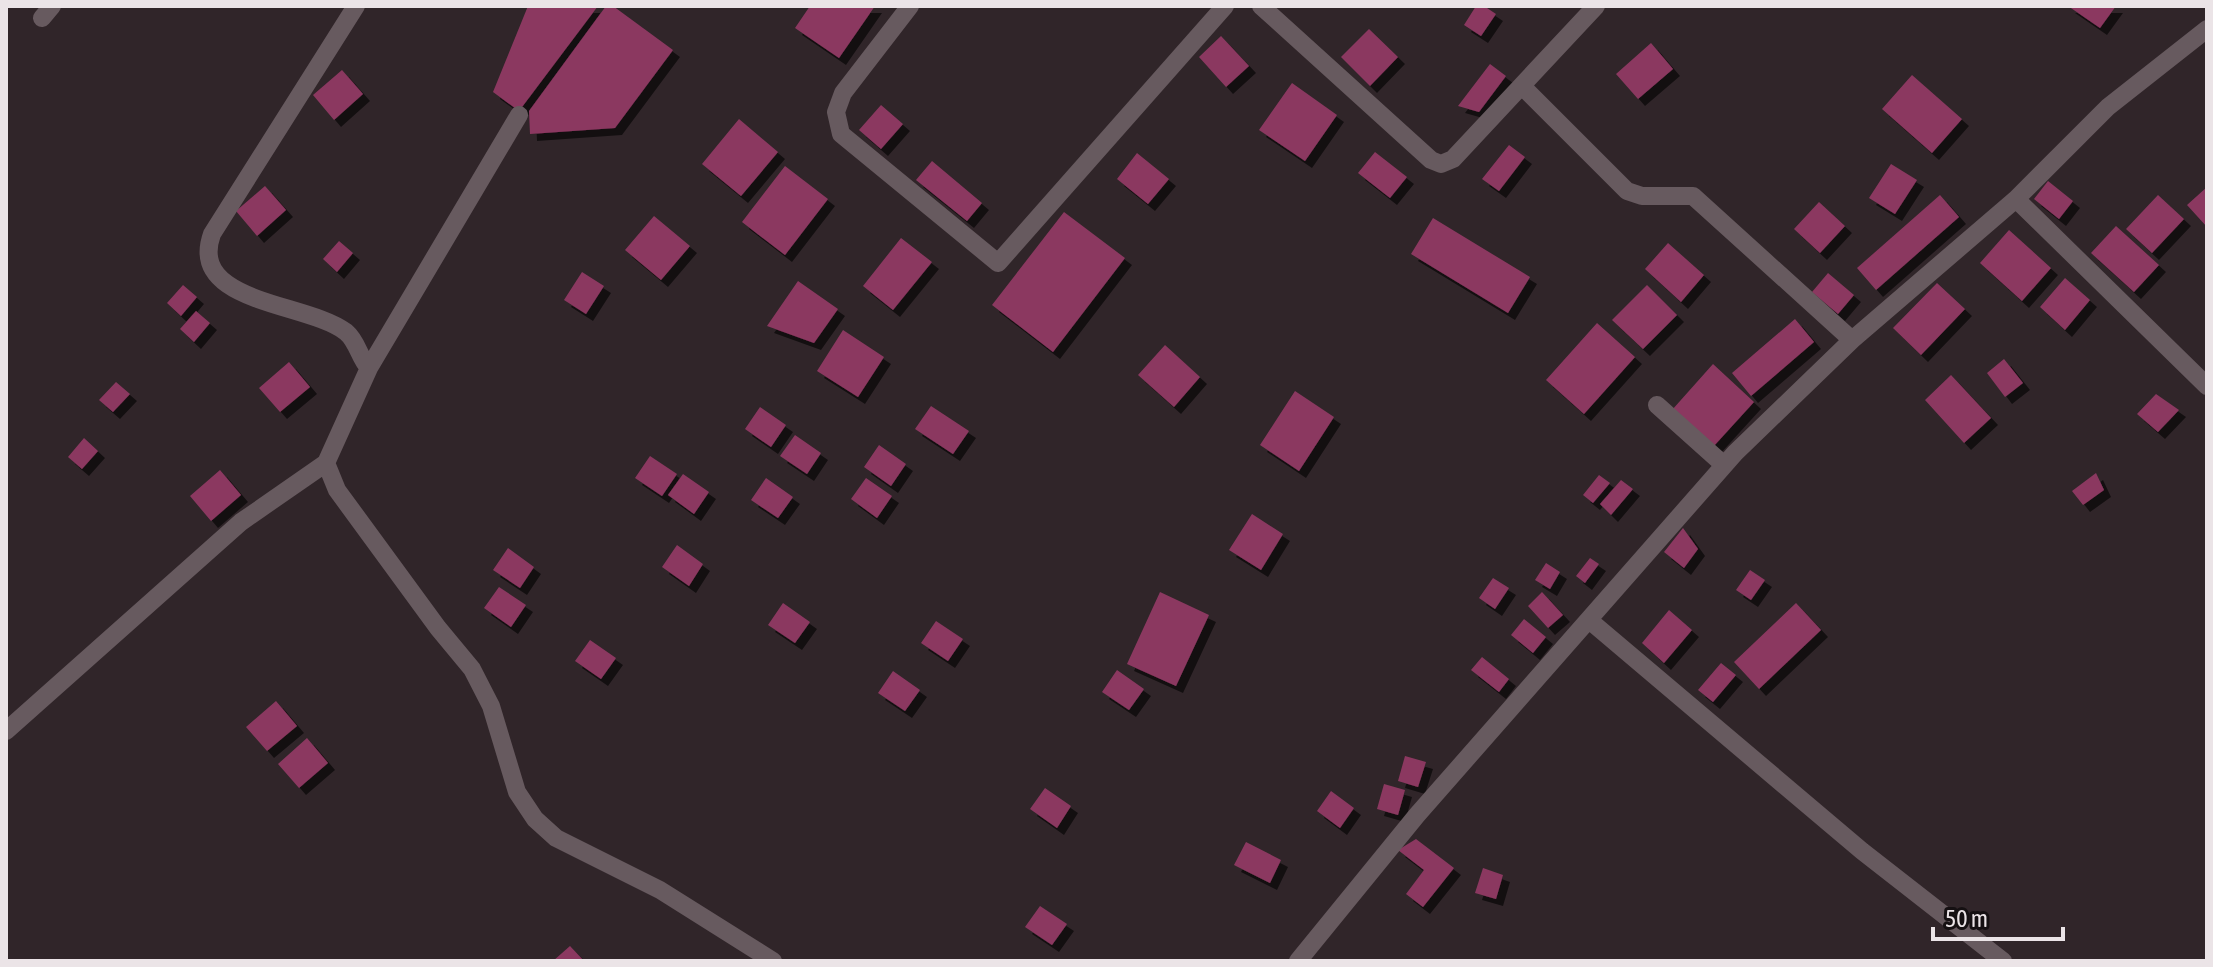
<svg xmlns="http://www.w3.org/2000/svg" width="2213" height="967" viewBox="0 0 2213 967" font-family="'Asap Condensed',sans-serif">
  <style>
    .building { fill: #8b3860; filter: url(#shadow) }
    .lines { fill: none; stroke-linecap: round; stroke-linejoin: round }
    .minor { stroke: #675a5f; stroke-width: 18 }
  </style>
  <defs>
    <filter id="shadow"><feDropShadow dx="7" dy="7" stdDeviation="0" flood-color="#0009"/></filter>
  </defs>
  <rect width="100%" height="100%" fill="#302529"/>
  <path class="building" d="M 528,6 L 598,6 L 519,111 L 493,92 Z
    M 606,6 L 613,6 L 673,50 L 615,128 L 530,134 L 529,111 Z
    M 810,6 L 875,6 L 839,58 L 795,28 Z
    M 1476,6 L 1484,6 L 1496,14 L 1481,36 L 1464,25 Z
    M 2068,6 L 2116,6 L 2100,28 Z
    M 1369,29 L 1398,57 L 1370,86 L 1341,57 Z
    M 1221,36 L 1249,66 L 1226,87 L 1199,57 Z
    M 1651,43 L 1673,69 L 1638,99 L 1616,74 Z
    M 1490,64 L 1506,76 L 1479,112 L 1458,106 Z
    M 342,70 L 363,94 L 334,120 L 313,95 Z
    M 1912,75 L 1962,119 L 1932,153 L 1882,109 Z
    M 1292,83 L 1337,115 L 1305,161 L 1259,130 Z
    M 881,105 L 903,124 L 881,149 L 859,130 Z
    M 739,119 L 778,152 L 741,196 L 702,164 Z
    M 1509,145 L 1525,157 L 1499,191 L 1482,179 Z
    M 1375,152 L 1407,177 L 1390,198 L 1358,173 Z
    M 1137,153 L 1169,179 L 1148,204 L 1117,179 Z
    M 932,161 L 982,203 L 967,221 L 916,180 Z
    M 1891,164 L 1917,180 L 1895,214 L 1869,198 Z
    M 785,166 L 828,199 L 785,255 L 742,222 Z
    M 2048,181 L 2073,201 L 2059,219 L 2034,199 Z
    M 265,186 L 286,210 L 257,236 L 236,211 Z
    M 2207,187 L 2207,227 L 2187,205 Z
    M 1940,195 L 1959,217 L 1876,290 L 1857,268 Z
    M 2158,195 L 2184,219 L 2152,253 L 2126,229 Z
    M 1819,202 L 1845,226 L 1820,253 L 1794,229 Z
    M 1064,212 L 1125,258 L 1053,352 L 992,305 Z
    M 654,216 L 690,246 L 661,280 L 625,250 Z
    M 1433,218 L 1530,277 L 1508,313 L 1411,254 Z
    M 2116,226 L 2159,265 L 2134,292 L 2091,253 Z
    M 2009,230 L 2051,268 L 2022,301 L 1980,263 Z
    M 901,238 L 932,262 L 893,310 L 863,286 Z
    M 339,241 L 353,253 L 337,272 L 323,259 Z
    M 1668,243 L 1704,275 L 1681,302 L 1645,269 Z
    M 582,272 L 604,286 L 586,314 L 564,300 Z
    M 1828,273 L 1854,295 L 1838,314 L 1812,292 Z
    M 2065,278 L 2090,300 L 2065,330 L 2040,307 Z
    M 798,281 L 838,309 L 814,343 L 767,326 Z
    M 1937,283 L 1965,309 L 1921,355 L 1893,328 Z
    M 183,285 L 197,297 L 181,316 L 167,303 Z
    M 1647,285 L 1677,315 L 1643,349 L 1612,320 Z
    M 196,311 L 210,323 L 194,342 L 180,329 Z
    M 1795,319 L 1814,342 L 1751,396 L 1732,373 Z
    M 1597,323 L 1635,357 L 1584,414 L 1546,380 Z
    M 843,330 L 884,357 L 858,397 L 817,371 Z
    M 1165,345 L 1200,377 L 1174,407 L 1138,375 Z
    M 2004,359 L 2023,383 L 2005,397 L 1987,373 Z
    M 289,362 L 310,387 L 280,412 L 259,388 Z
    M 1713,364 L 1754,402 L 1713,447 L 1672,410 Z
    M 1951,375 L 1991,418 L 1964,443 L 1925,400 Z
    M 116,382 L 130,394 L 113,412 L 99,400 Z
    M 1295,391 L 1334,417 L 1299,471 L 1260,445 Z
    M 2156,394 L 2179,410 L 2158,432 L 2137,414 Z
    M 931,406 L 969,431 L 953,454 L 915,429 Z
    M 760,407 L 786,425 L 771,447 L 745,429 Z
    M 795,435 L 821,453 L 807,474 L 780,456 Z
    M 84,438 L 98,451 L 82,469 L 68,457 Z
    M 879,445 L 906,464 L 891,486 L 864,467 Z
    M 650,456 L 677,474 L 662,496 L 635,478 Z
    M 220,470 L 241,495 L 211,521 L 190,496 Z
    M 2096,473 L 2104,490 L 2083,505 L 2072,491 Z
    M 683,474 L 709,492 L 694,514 L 668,495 Z
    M 1599,475 L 1610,483 L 1593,503 L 1583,495 Z
    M 766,478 L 793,497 L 778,518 L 751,500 Z
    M 866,478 L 892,496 L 877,518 L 851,499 Z
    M 1621,480 L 1633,489 L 1611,515 L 1600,504 Z
    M 1252,514 L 1283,534 L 1261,570 L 1229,550 Z
    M 1683,528 L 1698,549 L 1684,568 L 1664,552 Z
    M 677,545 L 703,564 L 689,586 L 662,567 Z
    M 508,548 L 534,567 L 520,588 L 493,570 Z
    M 1590,558 L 1599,564 L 1585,583 L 1576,576 Z
    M 1546,563 L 1560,572 L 1550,589 L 1535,580 Z
    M 1750,570 L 1765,580 L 1751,600 L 1736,590 Z
    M 1493,578 L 1509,588 L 1495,609 L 1479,598 Z
    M 499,587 L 526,605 L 511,627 L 484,608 Z
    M 1160,592 L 1209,615 L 1176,686 L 1127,664 Z
    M 1542,592 L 1563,615 L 1548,628 L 1528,606 Z
    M 783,603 L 810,622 L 795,643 L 768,625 Z
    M 1796,603 L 1821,630 L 1759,689 L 1734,662 Z
    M 1669,610 L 1692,630 L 1664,663 L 1642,643 Z
    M 1524,619 L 1546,637 L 1533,653 L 1511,635 Z
    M 936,621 L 963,639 L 948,661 L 921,643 Z
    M 590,640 L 616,658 L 601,679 L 575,661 Z
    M 1482,657 L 1509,679 L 1499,692 L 1471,670 Z
    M 1721,663 L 1736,675 L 1713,702 L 1698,690 Z
    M 1117,670 L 1144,689 L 1129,710 L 1102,692 Z
    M 893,671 L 920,690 L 905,711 L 878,693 Z
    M 276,701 L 297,726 L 267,751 L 246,727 Z
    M 307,738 L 328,763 L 299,788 L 278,764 Z
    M 1405,756 L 1426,762 L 1418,787 L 1398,781 Z
    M 1384,784 L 1405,790 L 1398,815 L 1377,809 Z
    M 1045,788 L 1071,806 L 1057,828 L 1030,809 Z
    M 1331,791 L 1354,808 L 1340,828 L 1317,811 Z
    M 1416,839 L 1454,868 L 1423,907 L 1406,894 L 1424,870 L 1398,850 Z
    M 1246,842 L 1281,860 L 1270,883 L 1234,865 Z
    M 1483,868 L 1503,875 L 1496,899 L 1475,893 Z
    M 1040,906 L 1067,924 L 1052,945 L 1025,927 Z
    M 570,946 L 584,961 L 553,961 Z"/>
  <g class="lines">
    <path class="minor" d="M 356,6 L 212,234 C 187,304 307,302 346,332 C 358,342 359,358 369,368
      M 910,6 L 843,93 L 836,112 L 841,134 L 998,263 L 1225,6
      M 1261,6 L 1431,160 L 1441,164 L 1453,159 L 1596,6
      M 42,18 L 52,6
      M 1522,86 L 1627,191 L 1642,196 L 1693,196 L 1852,340
      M 2016,199 L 2207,386
      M 1657,405 L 1724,465
      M 326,463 L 337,490 L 438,628 L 472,669 L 491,706 L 517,792 L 535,819 L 556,838 L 660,890 L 773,961
      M 1589,620 L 1862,851 L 2003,961
      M 6,731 L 241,522 L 326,463 L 369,368 L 519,115
      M 1298,961 L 1417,815 L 1735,453 L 1852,340 L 2016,199 L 2108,107 L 2207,29"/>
  </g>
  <rect width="2213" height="967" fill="none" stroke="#ebe4e7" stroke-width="16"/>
  <path d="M1933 927v12h130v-12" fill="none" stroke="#ebe4e7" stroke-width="4"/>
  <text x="1945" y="927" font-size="24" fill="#ebe4e7" stroke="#151012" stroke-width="6" paint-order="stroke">50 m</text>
</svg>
